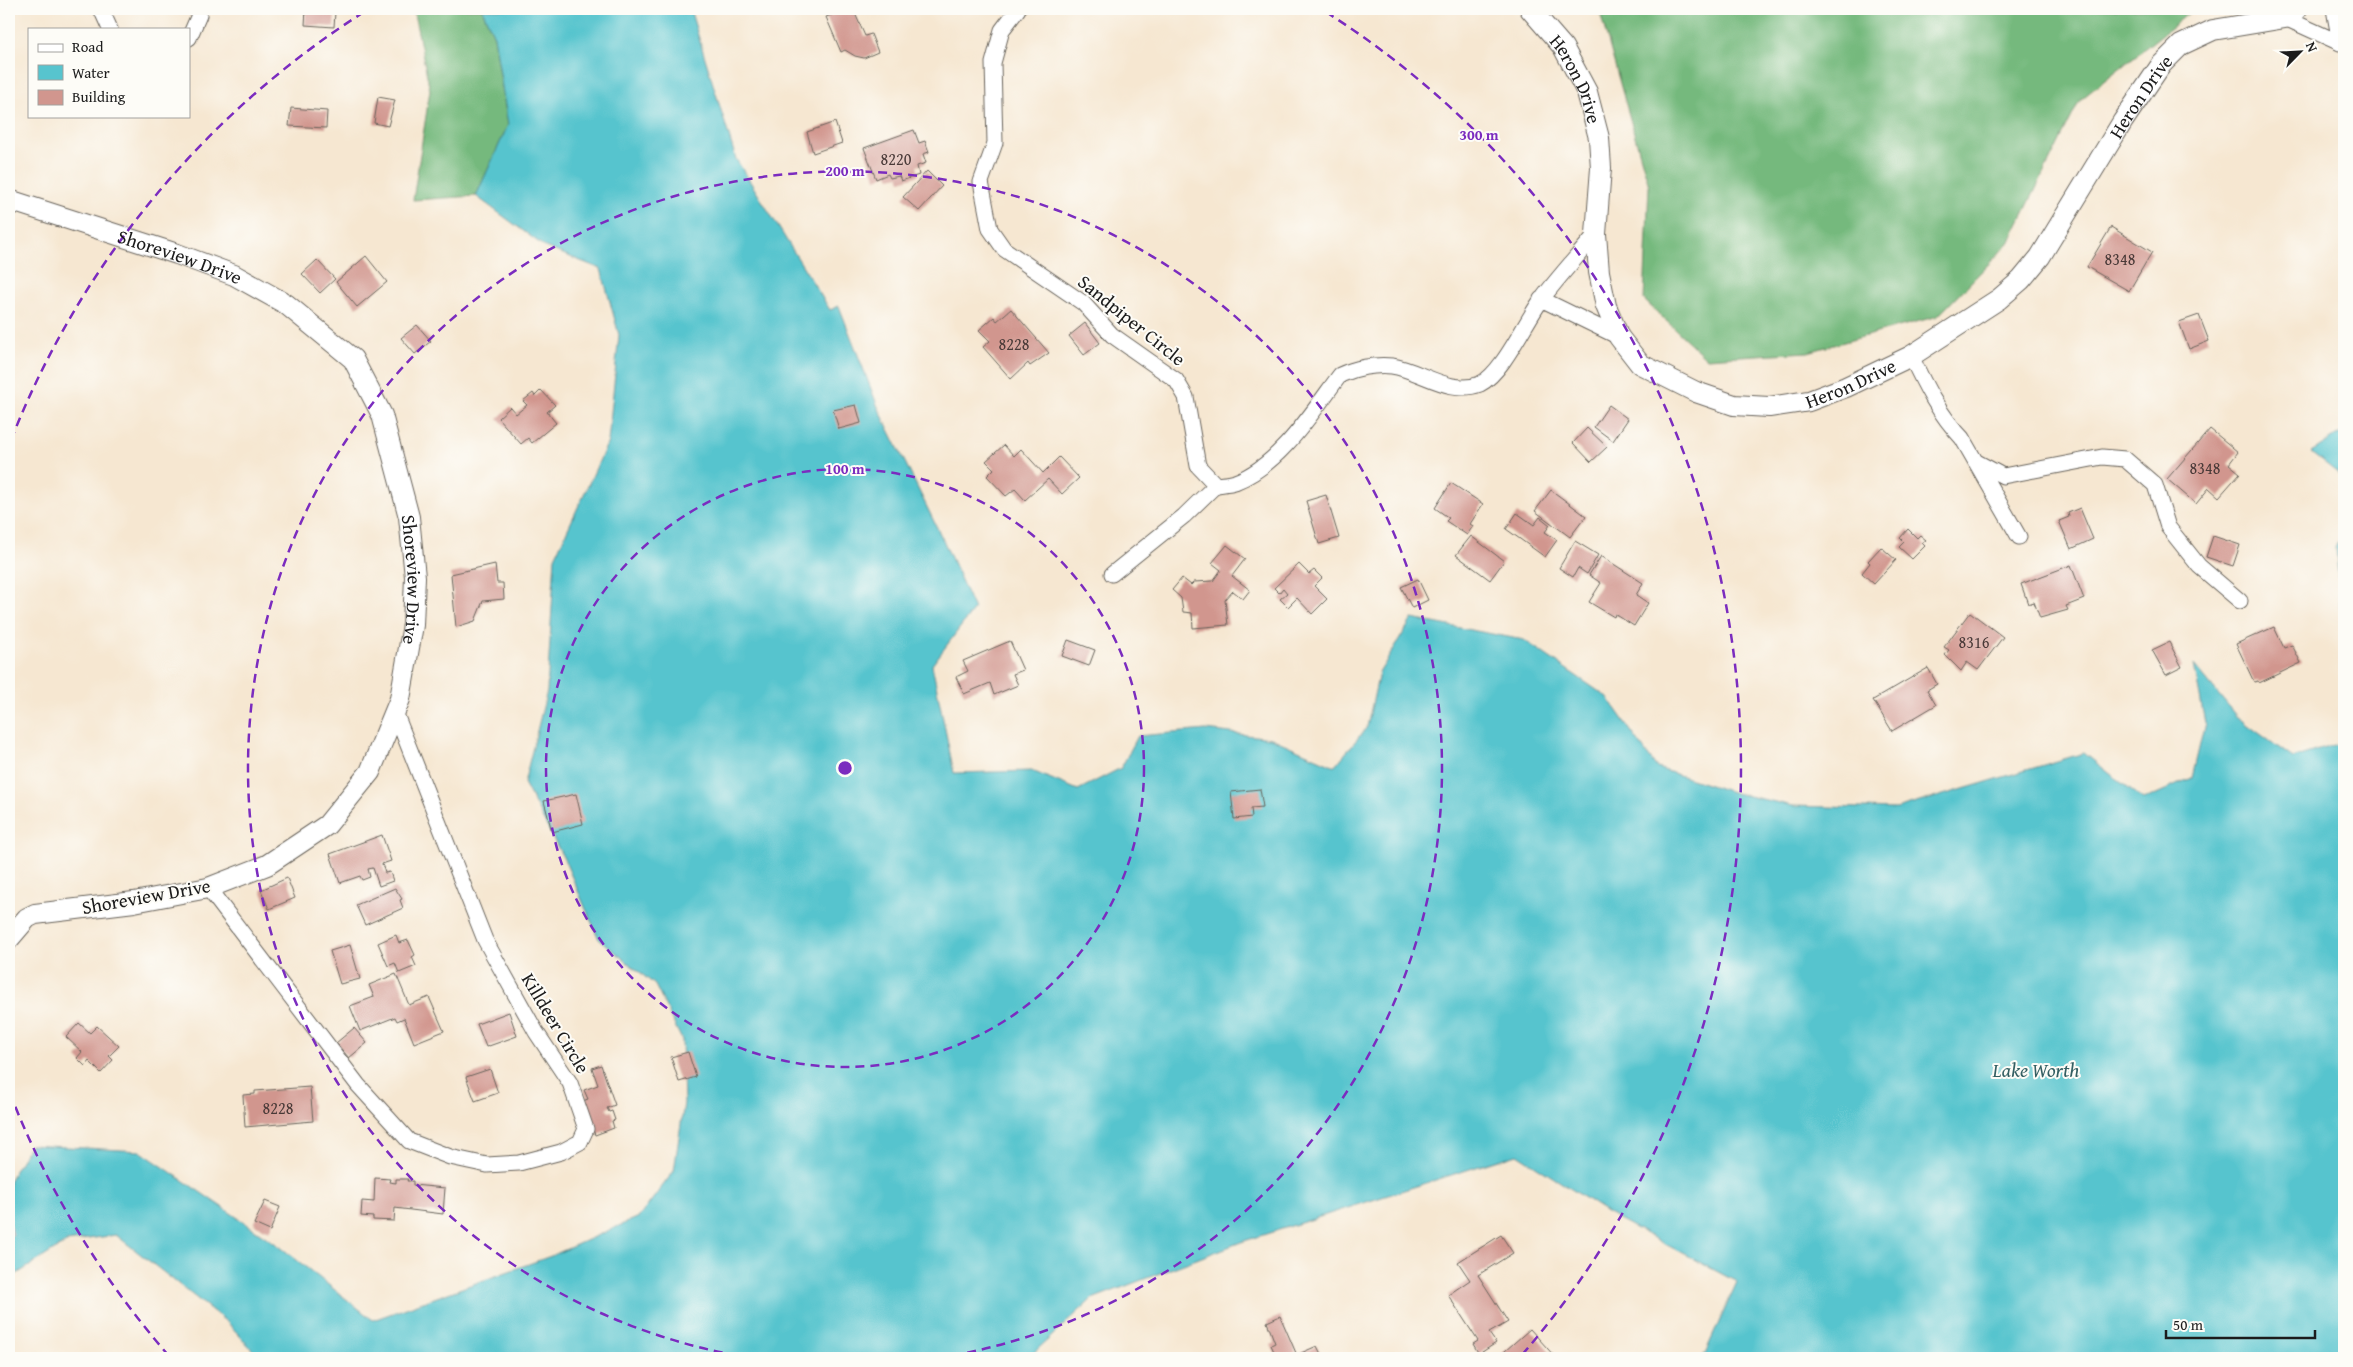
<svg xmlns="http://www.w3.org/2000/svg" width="2353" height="1367" viewBox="0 0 2353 1367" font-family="'Gentium Book Plus',serif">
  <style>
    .forest { fill: #75b97d; stroke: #486a4c }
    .water { fill: #57c4ce; stroke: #3a7075 }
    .building { fill: #d1968e }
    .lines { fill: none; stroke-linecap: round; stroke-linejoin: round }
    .minor-casing { stroke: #68635b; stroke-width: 17 }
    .tertiary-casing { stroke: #68635b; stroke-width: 22 }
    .minor { stroke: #fff; stroke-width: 15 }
    .tertiary { stroke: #fff; stroke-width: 20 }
    .ring { fill: none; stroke: #7b2cbf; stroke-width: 2.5; stroke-dasharray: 9 6 }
    .labels { text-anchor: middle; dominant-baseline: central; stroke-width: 4; stroke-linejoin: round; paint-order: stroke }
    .number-label { font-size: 16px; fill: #493a38 }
    .street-label { font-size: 19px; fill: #1c1c1c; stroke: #fdfcf7 }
    .water-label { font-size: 20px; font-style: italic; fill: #345f63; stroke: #fdfcf7 }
    .centre { fill: #7b2cbf; stroke: #fdfcf7; stroke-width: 2.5 }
    .ring-label { font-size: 15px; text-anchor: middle; font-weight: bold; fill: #7b2cbf; stroke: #fdfcf7; stroke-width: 4; stroke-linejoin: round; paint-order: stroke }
  </style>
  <rect width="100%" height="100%" fill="#fdfcf7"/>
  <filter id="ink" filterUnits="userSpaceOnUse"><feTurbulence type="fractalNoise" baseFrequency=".02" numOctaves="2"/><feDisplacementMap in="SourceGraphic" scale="10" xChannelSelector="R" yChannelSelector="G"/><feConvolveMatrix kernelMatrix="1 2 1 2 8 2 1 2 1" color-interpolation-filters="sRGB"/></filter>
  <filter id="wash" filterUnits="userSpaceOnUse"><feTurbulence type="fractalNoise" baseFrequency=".0096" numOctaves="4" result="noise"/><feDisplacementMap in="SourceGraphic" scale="20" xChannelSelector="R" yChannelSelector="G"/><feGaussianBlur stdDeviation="1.12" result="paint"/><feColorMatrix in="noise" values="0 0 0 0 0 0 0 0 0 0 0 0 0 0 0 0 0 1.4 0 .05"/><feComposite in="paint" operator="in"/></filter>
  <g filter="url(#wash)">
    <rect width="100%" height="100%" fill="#f6e7d1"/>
    <path class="forest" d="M 413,9 L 482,9 L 494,36 L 508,125 L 476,196 L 413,200 L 430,90 Z
      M 1599,9 L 2194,9 L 2080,100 L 2009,243 L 1938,316 L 1808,352 L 1706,358 L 1644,300 L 1649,186 Z"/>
    <path class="water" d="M 482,9 L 690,9 L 736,159 L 830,310 L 839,306 L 878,407 L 944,542 L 974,609 L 932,665 L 954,773 L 1032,771 L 1078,790 L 1121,768 L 1138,736 L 1206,730 L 1271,738 L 1335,766 L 1367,727 L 1379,673 L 1412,619 L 1524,640 L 1607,697 L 1657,768 L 1735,793 L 1793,806 L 1896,809 L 2084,753 L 2143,800 L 2192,778 L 2205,723 L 2194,665 L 2237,717 L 2293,758 L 2344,742 L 2344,1358 L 1703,1358 L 1737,1282 L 1616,1218 L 1517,1154 L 1241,1242 L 1092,1299 L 1028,1358 L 260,1358 L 228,1323 L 116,1235 L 67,1242 L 9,1279 L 9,1181 L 30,1145 L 140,1151 L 279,1246 L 373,1320 L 551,1256 L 639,1217 L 674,1171 L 684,1103 L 682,1040 L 655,985 L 599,939 L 564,859 L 524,783 L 547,691 L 555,557 L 608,442 L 619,335 L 601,269 L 545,247 L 476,196 L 508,125 L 494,36 Z
      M 2344,431 L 2344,478 L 2311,452 Z
      M 2344,529 L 2344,619 L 2340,607 L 2336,547 Z"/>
    <g id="blocks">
      <path class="building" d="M 306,9 L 325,9 L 324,11 L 335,12 L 334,27 L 305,25 Z
        M 835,9 L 853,9 L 865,36 L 871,34 L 878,52 L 864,58 L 855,56 L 845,50 L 841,52 L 826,17 L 837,13 Z
        M 378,97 L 395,100 L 388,126 L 374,123 Z
        M 291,108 L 327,111 L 326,128 L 289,126 Z
        M 835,122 L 842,143 L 813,153 L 807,132 Z
        M 914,130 L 919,143 L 925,141 L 929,152 L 923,154 L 926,163 L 917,166 L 919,175 L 901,181 L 899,176 L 890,178 L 888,174 L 876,179 L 864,148 Z
        M 927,171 L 942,186 L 919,211 L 903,197 Z
        M 2111,227 L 2152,252 L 2129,291 L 2087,267 Z
        M 366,256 L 387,282 L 357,307 L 336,282 Z
        M 317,260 L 335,279 L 320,293 L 302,274 Z
        M 1011,309 L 1049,353 L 1030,366 L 1028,363 L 1011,379 L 983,347 L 990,341 L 979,330 L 994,317 L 997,321 Z
        M 2199,315 L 2209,341 L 2189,349 L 2179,322 Z
        M 1085,323 L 1100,343 L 1084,355 L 1069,336 Z
        M 417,325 L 431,341 L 415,354 L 401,338 Z
        M 541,390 L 555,405 L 547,412 L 556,423 L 532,443 L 528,438 L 521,444 L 498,418 L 510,407 L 516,414 L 527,405 L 523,401 L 533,393 L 535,396 Z
        M 856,405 L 861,423 L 839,429 L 833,410 Z
        M 1609,405 L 1628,419 L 1613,441 L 1594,427 Z
        M 1587,428 L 1607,447 L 1591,462 L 1573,443 Z
        M 2210,429 L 2238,452 L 2229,464 L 2240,473 L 2219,497 L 2209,488 L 2196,504 L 2167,479 Z
        M 1004,445 L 1014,456 L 1021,449 L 1043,473 L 1059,457 L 1079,478 L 1062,494 L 1048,479 L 1025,500 L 1015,489 L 1006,496 L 987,476 L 994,469 L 986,461 Z
        M 1451,483 L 1483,504 L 1470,524 L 1473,526 L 1467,535 L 1446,521 L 1449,518 L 1435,508 Z
        M 1551,490 L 1586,516 L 1570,537 L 1535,511 Z
        M 1326,495 L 1339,538 L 1319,544 L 1306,501 Z
        M 2080,508 L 2093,539 L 2071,549 L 2059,521 L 2069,517 L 2068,513 Z
        M 1517,513 L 1534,525 L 1540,517 L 1550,525 L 1545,532 L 1557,540 L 1545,557 L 1506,529 Z
        M 1908,529 L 1917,538 L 1920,535 L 1926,540 L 1922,543 L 1925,546 L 1912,559 L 1899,547 L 1904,542 L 1900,538 Z
        M 1471,536 L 1504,561 L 1490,580 L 1456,555 Z
        M 2213,536 L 2240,545 L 2233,566 L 2206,557 Z
        M 1575,541 L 1598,555 L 1587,574 L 1578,568 L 1573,577 L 1559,568 Z
        M 1227,545 L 1245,559 L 1232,576 L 1250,590 L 1243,599 L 1233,591 L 1225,600 L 1228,625 L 1193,628 L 1192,613 L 1183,612 L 1181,598 L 1172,590 L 1182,578 L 1191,585 L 1194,582 L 1213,581 L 1221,570 L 1212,563 Z
        M 1881,547 L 1896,560 L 1874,584 L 1862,573 L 1870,563 L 1868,561 Z
        M 1601,556 L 1643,583 L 1636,595 L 1648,603 L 1634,626 L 1615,614 L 1614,617 L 1589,602 L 1601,583 L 1589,575 Z
        M 495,564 L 497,583 L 503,583 L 504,599 L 483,601 L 475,621 L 456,627 L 451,574 Z
        M 1299,564 L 1309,574 L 1314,570 L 1322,578 L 1314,586 L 1327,599 L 1312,614 L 1297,598 L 1288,607 L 1280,599 L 1287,593 L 1283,588 L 1279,593 L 1274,588 Z
        M 2071,565 L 2084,599 L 2066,606 L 2068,610 L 2040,618 L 2034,602 L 2028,604 L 2021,584 Z
        M 1418,579 L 1428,600 L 1412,608 L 1401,587 Z
        M 1970,612 L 2003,637 L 1978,670 L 1967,662 L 1961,671 L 1945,655 L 1949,650 L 1944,647 Z
        M 2274,627 L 2284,648 L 2292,645 L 2301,663 L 2259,683 L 2258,681 L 2254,682 L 2236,644 Z
        M 1068,640 L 1095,650 L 1089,666 L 1062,656 Z
        M 1010,641 L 1023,670 L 1013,674 L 1018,685 L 994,695 L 990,683 L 964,694 L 956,677 L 968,671 L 963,661 Z
        M 2169,642 L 2182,667 L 2166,675 L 2152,650 Z
        M 1928,668 L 1937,684 L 1927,690 L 1936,705 L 1892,731 L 1873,700 Z
        M 1260,789 L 1263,807 L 1251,808 L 1252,817 L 1234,819 L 1231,792 Z
        M 576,794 L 583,824 L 552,832 L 544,801 Z
        M 382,835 L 391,861 L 382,864 L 385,873 L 390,872 L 393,881 L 379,886 L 373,868 L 368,869 L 370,877 L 362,880 L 360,876 L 340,883 L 330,854 Z
        M 287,878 L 295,898 L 269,909 L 261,890 Z
        M 395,888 L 402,899 L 400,900 L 403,908 L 365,925 L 356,905 Z
        M 396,935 L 399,943 L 408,940 L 415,955 L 412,957 L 416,966 L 399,973 L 395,963 L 388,966 L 378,943 Z
        M 350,945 L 360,979 L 340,984 L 330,951 Z
        M 396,974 L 409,1005 L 429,997 L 444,1031 L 414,1043 L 404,1018 L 397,1021 L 395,1017 L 360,1031 L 350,1006 L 374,997 L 369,985 Z
        M 509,1012 L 517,1036 L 486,1047 L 477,1024 Z
        M 79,1023 L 90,1033 L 97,1026 L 119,1046 L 109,1056 L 113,1060 L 101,1073 L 89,1061 L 85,1066 L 77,1058 L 82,1052 L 66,1037 Z
        M 354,1028 L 367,1043 L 349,1058 L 336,1043 Z
        M 688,1052 L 696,1077 L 679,1082 L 671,1057 Z
        M 601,1065 L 615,1105 L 607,1108 L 609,1112 L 612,1111 L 615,1120 L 612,1121 L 614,1128 L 595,1135 L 583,1101 L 588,1099 L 584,1090 L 598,1085 L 592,1068 Z
        M 490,1069 L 498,1093 L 475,1101 L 466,1077 Z
        M 310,1087 L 313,1121 L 245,1127 L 243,1095 L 255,1094 L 255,1091 Z
        M 375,1178 L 390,1179 L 389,1182 L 396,1183 L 396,1179 L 408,1179 L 407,1181 L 413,1181 L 413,1185 L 445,1188 L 443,1214 L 395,1208 L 394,1221 L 373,1220 L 373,1217 L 361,1216 L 362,1201 L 374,1202 Z
        M 265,1201 L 280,1207 L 270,1231 L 254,1224 Z
        M 9,1218 L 13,1235 L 9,1236 Z
        M 1501,1235 L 1513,1253 L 1478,1275 L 1508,1322 L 1489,1333 L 1496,1343 L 1479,1354 L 1473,1344 L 1478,1341 L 1448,1295 L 1470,1280 L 1458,1262 Z
        M 1280,1316 L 1296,1353 L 1284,1358 L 1282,1354 L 1276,1356 L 1271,1345 L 1275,1343 L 1267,1322 Z
        M 1530,1329 L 1556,1358 L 1527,1358 L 1525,1356 L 1523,1358 L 1497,1358 Z
        M 1317,1346 L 1323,1358 L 1303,1358 L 1301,1353 Z"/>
    </g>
  </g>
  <g filter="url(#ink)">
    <use href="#blocks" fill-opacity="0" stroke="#68635b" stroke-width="1"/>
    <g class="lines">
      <g class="minor-casing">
        <path id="minor" d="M 101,9 L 110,29
          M 1018,9 L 1002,30 L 993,63 L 995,143 L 981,182 L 990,229 L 1004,249 L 1083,303 L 1112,335 L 1176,380 L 1186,397 L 1198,466 L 1216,485 C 1222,484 1229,484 1235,482 C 1280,465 1313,411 1340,375 C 1355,368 1375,364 1392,366 C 1420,370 1451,396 1480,384 C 1503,373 1526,320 1542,299 C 1559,276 1578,256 1596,234
          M 2334,9 L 2340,43
          M 2285,18 L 2340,43 L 2344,42
          M 189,38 L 199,15 L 196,9
          M 1541,299 L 1619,337
          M 1911,356 C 1925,386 1939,414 1962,438 L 2019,537
          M 1975,461 L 2003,476 L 2102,457 L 2125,459 L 2155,485 L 2168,527 L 2199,566 L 2240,601
          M 1112,574 L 1184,516 L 1216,485
          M 208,888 L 358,1085 L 409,1141 L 450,1157 L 487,1165 L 519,1163 L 561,1152 L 580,1142 L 586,1129 L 570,1083 L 536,1032 L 485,940 L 395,712"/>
      </g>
      <g class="tertiary-casing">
        <g id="tertiary">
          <path id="s1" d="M 1530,9 L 1563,47 L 1587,92 L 1599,138 L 1601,168 L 1596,234 L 1599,272 L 1606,306 L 1619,337 L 1640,364 L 1696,392 L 1734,405 L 1769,407 L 1809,401 L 1846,387 L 1911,356 L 1999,299 L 2021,280 L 2040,257 L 2123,121 L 2161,65 L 2181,45 L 2213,30 L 2285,18 L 2297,9"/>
          <path id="s2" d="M 9,200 L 177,254 L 234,275 L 286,304 L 353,359 L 382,415 L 409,517 L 415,577 L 413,625 L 400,699 L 370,772 L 327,825 L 267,865 L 208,888 L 134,902 L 35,914 L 27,918 L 9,939"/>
        </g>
      </g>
      <use href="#minor" class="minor"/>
      <use href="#tertiary" class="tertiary"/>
    </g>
  </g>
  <g class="ring">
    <circle cx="845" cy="768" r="299"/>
    <path d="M752 1358A597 597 0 1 1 938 1358"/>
    <path d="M169 1356A896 896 0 0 1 11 1096M11 440A896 896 0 0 1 364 12M1326 12A896 896 0 0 1 1521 1356"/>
  </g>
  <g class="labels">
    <g class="number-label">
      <text x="896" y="159">8220</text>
      <text x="2120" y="259">8348</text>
      <text x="1014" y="344">8228</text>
      <text x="2205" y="468">8348</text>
      <text x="1974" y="642">8316</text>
      <text x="278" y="1108">8228</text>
    </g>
    <g class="street-label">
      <text stroke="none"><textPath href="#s1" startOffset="85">Heron Drive</textPath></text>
      <text stroke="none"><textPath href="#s1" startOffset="1029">Heron Drive</textPath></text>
      <text stroke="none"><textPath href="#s2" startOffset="180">Shoreview Drive</textPath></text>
      <text transform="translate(1132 320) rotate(39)">Sandpiper Circle</text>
      <text stroke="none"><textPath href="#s1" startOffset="609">Heron Drive</textPath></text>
      <text stroke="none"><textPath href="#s2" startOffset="615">Shoreview Drive</textPath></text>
      <text transform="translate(146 896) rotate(-10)">Shoreview Drive</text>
      <text transform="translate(556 1023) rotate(59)">Killdeer Circle</text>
    </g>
    <g class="water-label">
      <text x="2036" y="1069">Lake Worth</text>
    </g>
  </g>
  <circle cx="845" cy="768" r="8" class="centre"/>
  <g class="ring-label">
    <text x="1479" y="140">300 m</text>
    <text x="845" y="176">200 m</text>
    <text x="845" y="474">100 m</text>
  </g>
  <rect width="2353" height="1367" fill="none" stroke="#fdfcf7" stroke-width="30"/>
  <rect x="28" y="28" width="162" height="90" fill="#fdfcf7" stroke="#a3a29f"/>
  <rect x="38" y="44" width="25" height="8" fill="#ffffff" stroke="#a3a29f"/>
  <text x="72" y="52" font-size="15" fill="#1c1c1c">Road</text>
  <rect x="38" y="65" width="25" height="15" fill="#57c4ce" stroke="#a3a29f"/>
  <text x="72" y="78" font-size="15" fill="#1c1c1c">Water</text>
  <rect x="38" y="90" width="25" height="15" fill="#d1968e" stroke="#a3a29f"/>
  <text x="72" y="102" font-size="15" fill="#1c1c1c">Building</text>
  <g transform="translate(2300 52) rotate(66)" stroke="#fdfcf7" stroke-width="4" paint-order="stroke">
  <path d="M0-4L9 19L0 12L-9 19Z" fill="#1c1c1c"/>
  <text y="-8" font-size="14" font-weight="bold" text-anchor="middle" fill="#1c1c1c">N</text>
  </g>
  <path d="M2166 1330v8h149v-8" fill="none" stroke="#1c1c1c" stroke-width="2.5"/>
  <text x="2173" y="1330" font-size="15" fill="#1c1c1c" stroke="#fdfcf7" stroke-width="4" paint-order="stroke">50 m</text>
</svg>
